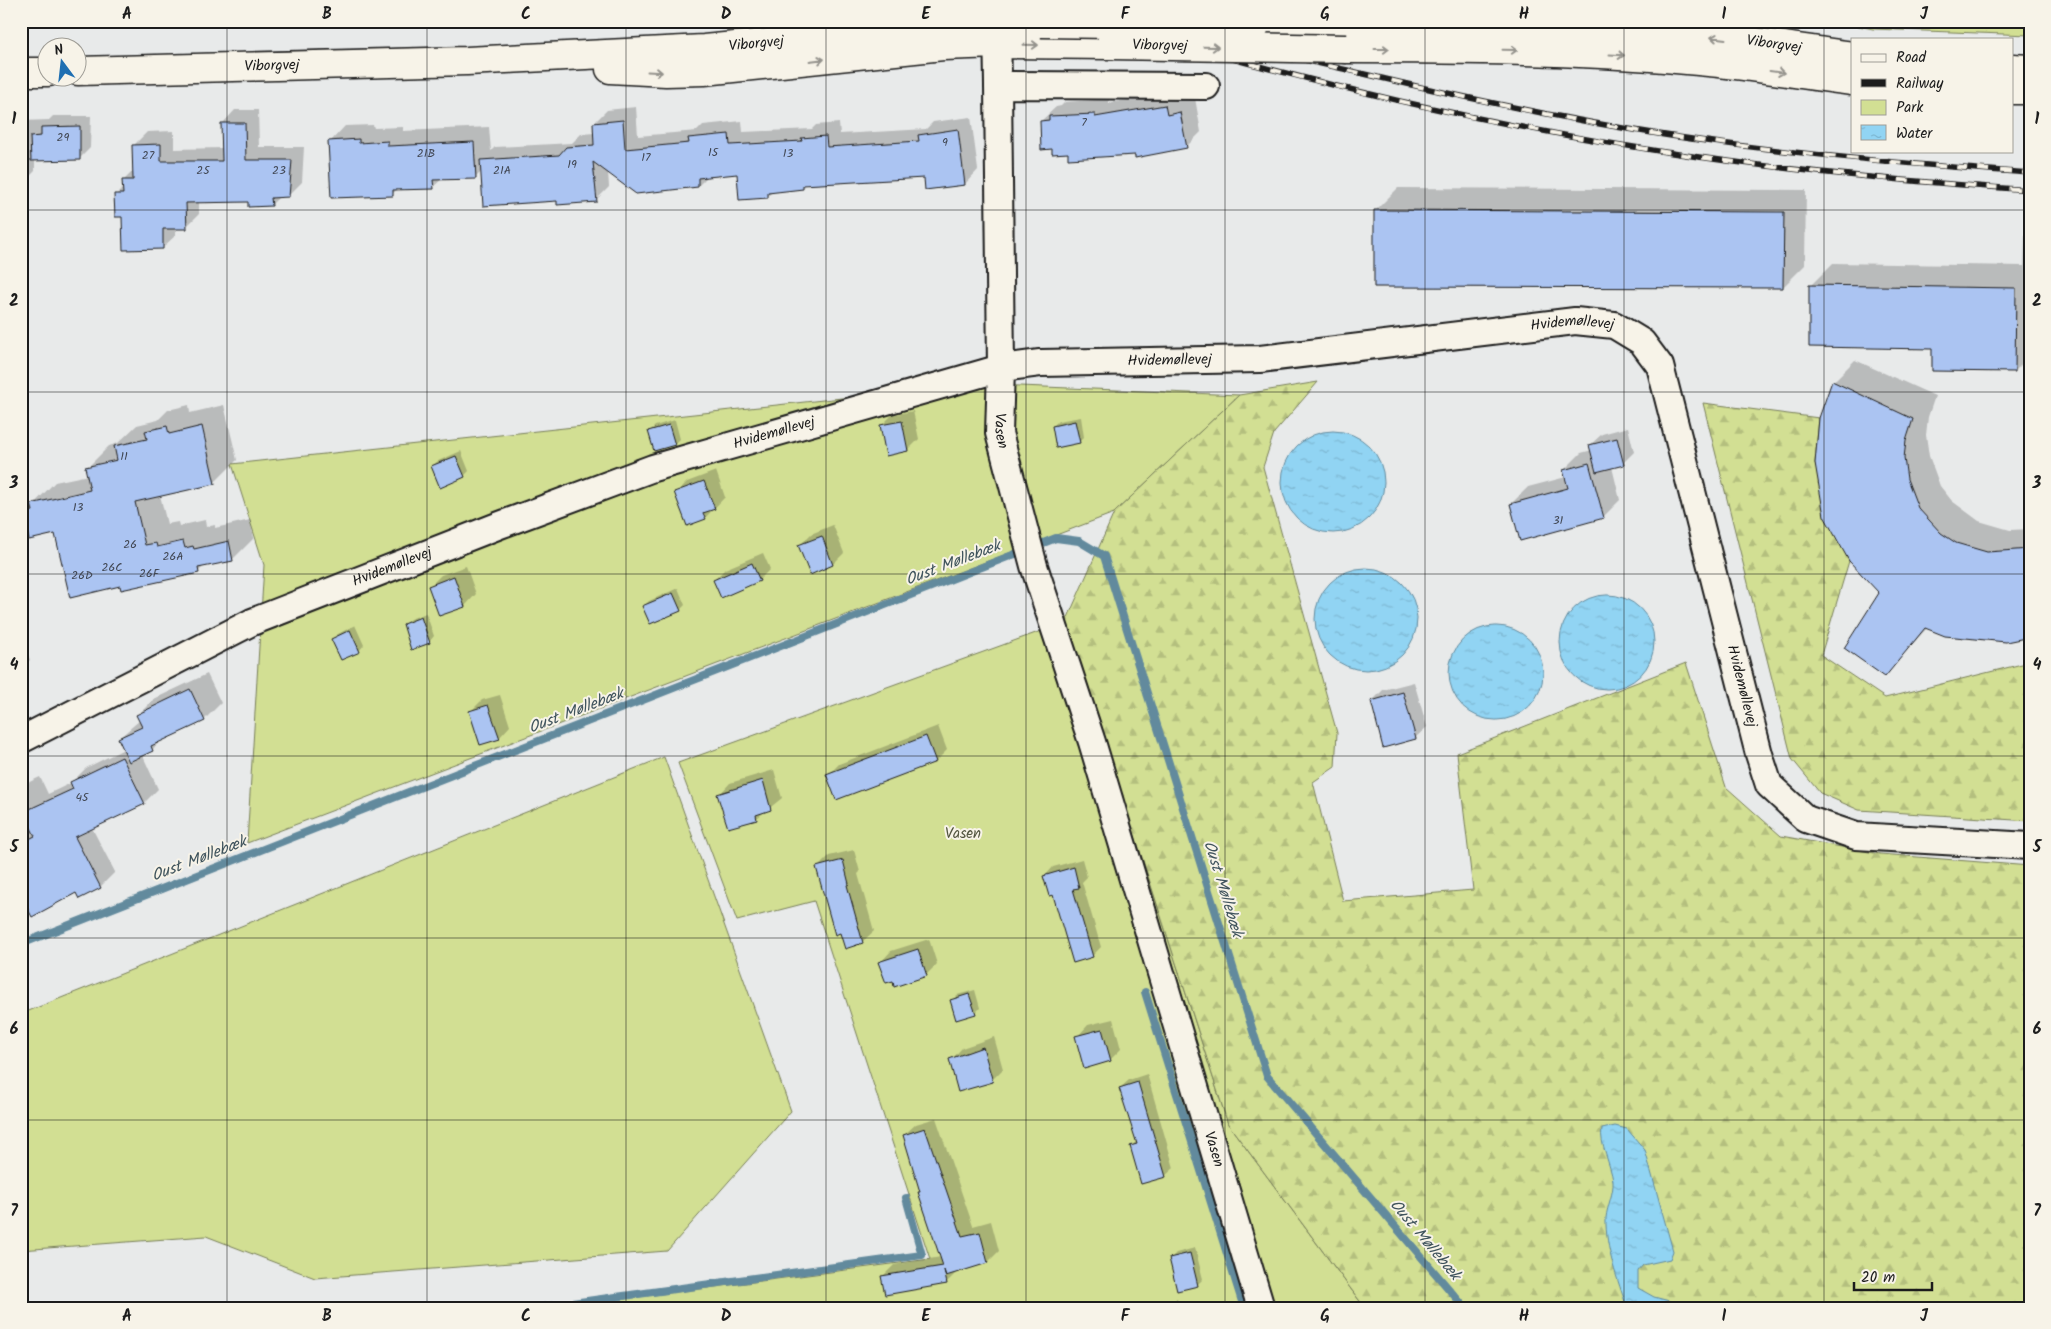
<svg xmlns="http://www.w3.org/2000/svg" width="2051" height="1329" viewBox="0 0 2051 1329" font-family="Kalam,sans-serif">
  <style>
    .green { fill: #d2df93; stroke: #777e58 }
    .forest { fill: url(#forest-firs); stroke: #777e58 }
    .water { fill: url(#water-ripples); stroke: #628a9d }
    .shadow { fill: #0003 }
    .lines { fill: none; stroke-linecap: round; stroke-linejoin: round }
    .stream { stroke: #628a9d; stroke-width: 8 }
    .building { fill: #abc4f2; stroke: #1c1c1c }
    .street-casing { stroke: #1c1c1c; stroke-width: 30 }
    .secondary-casing { stroke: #1c1c1c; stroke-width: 31 }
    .street { stroke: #f7f3e8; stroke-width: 26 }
    .secondary { stroke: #f7f3e8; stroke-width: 28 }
    .rail-casing { stroke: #1c1c1c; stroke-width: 5.5 }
    .rail { stroke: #f7f3e8; stroke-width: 4; stroke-dasharray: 11; stroke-linecap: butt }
    .secondary-bridge-casing { stroke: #1c1c1c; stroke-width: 31; stroke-linecap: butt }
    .secondary-bridge { stroke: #f7f3e8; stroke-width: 28 }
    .oneway { stroke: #94928c }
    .grid { fill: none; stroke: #1c1c1c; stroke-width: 1; stroke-opacity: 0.55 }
    .labels { text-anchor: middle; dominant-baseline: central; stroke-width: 4; stroke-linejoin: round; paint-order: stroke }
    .number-label { font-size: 12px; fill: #404652 }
    .street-label { font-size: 15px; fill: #1c1c1c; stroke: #f7f3e8 }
    .park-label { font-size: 15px; fill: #535640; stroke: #f7f3e8 }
    .water-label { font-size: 16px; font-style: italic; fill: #3f535c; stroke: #f7f3e8 }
    .neatline { fill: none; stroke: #1c1c1c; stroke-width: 2 }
    .grid-label { font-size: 16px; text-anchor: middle; font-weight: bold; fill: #1c1c1c }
  </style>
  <defs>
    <pattern id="forest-firs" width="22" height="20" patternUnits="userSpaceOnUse" patternTransform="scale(1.25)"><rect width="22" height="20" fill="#d2df93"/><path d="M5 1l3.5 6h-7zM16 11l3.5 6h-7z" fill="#b4bf7e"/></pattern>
    <pattern id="water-ripples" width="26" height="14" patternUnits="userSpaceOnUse" patternTransform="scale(1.25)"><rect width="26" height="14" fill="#91d4f3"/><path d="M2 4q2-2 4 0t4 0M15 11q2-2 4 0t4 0" fill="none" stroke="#7cb5d0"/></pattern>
  </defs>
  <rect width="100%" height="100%" fill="#e8eaea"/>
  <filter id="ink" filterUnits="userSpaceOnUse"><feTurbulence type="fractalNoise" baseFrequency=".02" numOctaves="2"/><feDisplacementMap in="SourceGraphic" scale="10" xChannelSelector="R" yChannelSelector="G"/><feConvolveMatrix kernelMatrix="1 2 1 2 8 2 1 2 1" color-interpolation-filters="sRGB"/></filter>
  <g filter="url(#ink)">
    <path class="green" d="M 1834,21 L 2030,21 L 2030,35 L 1873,29 Z
      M 971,384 L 1239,395 L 1114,513 L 247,843 L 264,565 L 232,464 Z
      M 1066,622 L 1228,1124 L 1365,1308 L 554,1308 L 930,1259 L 814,901 L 737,921 L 678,763 Z
      M 664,757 L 791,1111 L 667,1251 L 315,1278 L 206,1236 L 21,1250 L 21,1014 Z"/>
    <path class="forest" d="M 1318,382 L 1274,433 L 1263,467 L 1337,733 L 1335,767 L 1313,782 L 1343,901 L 1473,890 L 1457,753 L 1686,663 L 1726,787 L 1781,836 L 1880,854 L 2030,866 L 2030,1308 L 1365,1308 L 1228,1124 L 1066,622 L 1114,513 L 1239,395 Z
      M 1703,403 L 1819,418 L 1815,463 L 1849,561 L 1821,655 L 1885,698 L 2030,662 L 2030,821 L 1859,810 L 1820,793 L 1792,759 Z"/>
    <path class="water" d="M1282 482a51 51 0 1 1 102 0a51 51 0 1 1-102 0Z
      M1315 619a51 51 0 1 1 102 0a51 51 0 1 1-102 0Z
      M1560 642a47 47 0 1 1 94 0a47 47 0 1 1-94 0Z
      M1449 673a47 47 0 1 1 94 0a47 47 0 1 1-94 0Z
      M 1615,1126 L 1627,1129 L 1645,1150 L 1673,1251 L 1670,1259 L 1643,1265 L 1638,1271 L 1638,1288 L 1654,1297 L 1677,1303 L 1679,1308 L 1627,1308 C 1618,1280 1605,1248 1606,1218 C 1607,1206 1614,1193 1613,1181 C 1611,1165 1599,1143 1602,1129 Z"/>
    <path class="shadow" d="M 1180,91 L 1181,101 L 1195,98 L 1201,132 L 1186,147 L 1136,153 L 1069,152 L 1053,148 L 1041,121 L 1056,107 L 1061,106 L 1065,102 L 1109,99 L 1109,103 Z
      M 636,107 L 638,136 L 697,131 L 703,125 L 742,121 L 743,132 L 812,129 L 816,125 L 839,123 L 840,134 L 926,129 L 933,122 L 971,117 L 978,170 L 965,184 L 927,189 L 925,177 L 807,183 L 803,188 L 773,191 L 767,197 L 739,172 L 708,176 L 698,186 L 608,171 L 609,187 L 596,200 L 558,200 L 482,171 L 476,177 L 442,179 L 433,187 L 398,189 L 392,194 L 330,142 L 345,126 L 373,125 L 374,128 L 403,127 L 403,131 L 489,127 L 491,151 L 495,147 L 572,143 L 581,134 L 595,133 L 594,123 L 607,110 Z
      M 235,110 L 258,110 L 259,147 L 304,147 L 302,182 L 288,196 L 280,196 L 271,205 L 250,201 L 199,201 L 199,214 L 186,227 L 176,228 L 176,235 L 162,248 L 124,216 L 116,195 L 124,187 L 123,181 L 134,170 L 134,145 L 147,132 L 174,131 L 174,149 L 223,148 L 222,124 Z
      M 53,116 L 91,116 L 90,148 L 79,159 L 35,160 L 35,171 L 24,182 L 21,182 L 21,121 L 49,120 Z
      M 2030,118 L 2030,138 L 2028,138 L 2028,120 Z
      M 1398,188 L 1806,190 L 1805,265 L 1783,287 L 1375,211 Z
      M 2030,226 L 2030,356 L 2015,371 L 1933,348 L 1810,286 L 1833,263 L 2024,266 L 2025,232 Z
      M 1855,360 L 1935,396 L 1928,417 L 1926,435 L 1929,456 L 1940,486 L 1952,501 L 1979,521 L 2010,530 L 2030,529 L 2030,636 L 1928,627 L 1884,675 L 1881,593 L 1833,382 Z
      M 189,405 L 190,413 L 224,405 L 237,460 L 215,482 L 160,495 L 167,524 L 178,522 L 179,526 L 205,520 L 206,527 L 215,525 L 215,528 L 250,520 L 254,538 L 232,560 L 205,565 L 199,571 L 121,584 L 56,532 L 24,514 L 55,482 L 88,475 L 87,468 L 109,446 L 118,443 L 137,425 L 158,420 L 168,410 Z
      M 913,411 L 919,439 L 908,450 L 887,454 L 881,426 L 892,415 Z
      M 1081,417 L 1084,437 L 1079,442 L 1053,426 L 1058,421 Z
      M 675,420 L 680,439 L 675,444 L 655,450 L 650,431 L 655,426 Z
      M 1628,427 L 1634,452 L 1623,463 L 1612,467 L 1620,500 L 1603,517 L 1511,504 L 1528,487 L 1566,477 L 1564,470 L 1581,453 L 1592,450 L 1590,445 L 1602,434 Z
      M 461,451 L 469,471 L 464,476 L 432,466 L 438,461 Z
      M 716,471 L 725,497 L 705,518 L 676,493 L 687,482 Z
      M 833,525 L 844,553 L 833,564 L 811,573 L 800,545 L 811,534 Z
      M 763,553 L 770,569 L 759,580 L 714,580 L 725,569 Z
      M 466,566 L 476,594 L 465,606 L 440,615 L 430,586 L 441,575 Z
      M 678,588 L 685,605 L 680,610 L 644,606 L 649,601 Z
      M 426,613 L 434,636 L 429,642 L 404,624 L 410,619 Z
      M 355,625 L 364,645 L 359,651 L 332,639 L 338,634 Z
      M 21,638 L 30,660 L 21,668 Z
      M 207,674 L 221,703 L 204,720 L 162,739 L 152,750 L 142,754 L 158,789 L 144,803 L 92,828 L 115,872 L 100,887 L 80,897 L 77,891 L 21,893 L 21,786 L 40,777 L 48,794 L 71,783 L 86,768 L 124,749 L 119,738 L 140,720 L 138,715 L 154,699 Z
      M 1414,682 L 1427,727 L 1415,738 L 1372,701 L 1383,690 Z
      M 500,695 L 510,726 L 499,738 L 470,712 L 482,700 Z
      M 938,726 L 947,750 L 936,761 L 828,775 L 839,764 Z
      M 774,770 L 782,798 L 757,818 L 729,827 L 719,795 L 730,783 Z
      M 854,850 L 860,872 L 858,874 L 874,931 L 862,942 L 818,867 L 829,856 Z
      M 1082,859 L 1087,877 L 1082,882 L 1101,947 L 1092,956 L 1045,876 L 1053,867 Z
      M 929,939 L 937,964 L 926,975 L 894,979 L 880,963 L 891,951 Z
      M 975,990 L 980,1008 L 975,1013 L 952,1001 L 957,995 Z
      M 1113,1019 L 1121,1049 L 1110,1060 L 1077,1037 L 1088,1025 Z
      M 994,1037 L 1003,1069 L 992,1080 L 951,1060 L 962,1048 Z
      M 1147,1074 L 1174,1168 L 1165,1176 L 1132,1146 L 1137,1140 L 1120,1088 L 1129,1080 Z
      M 936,1118 L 973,1226 L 991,1221 L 999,1251 L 988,1262 L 957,1272 L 946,1283 L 883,1276 L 894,1265 L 941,1257 L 904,1135 L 916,1124 Z
      M 1195,1248 L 1203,1279 L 1198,1284 L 1178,1289 L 1170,1259 L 1176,1253 Z
      M 1177,1299 L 1180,1308 L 1151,1308 Z"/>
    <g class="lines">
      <path class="stream" d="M 21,944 L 1056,538 L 1079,541 L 1104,556 L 1267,1076 L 1465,1308
        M 1145,992 L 1244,1308
        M 536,1308 L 922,1255 L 906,1198"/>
    </g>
    <path class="building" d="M 1165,105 L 1167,115 L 1180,112 L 1187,148 L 1135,158 L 1135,155 L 1068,159 L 1068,153 L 1052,154 L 1052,149 L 1041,150 L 1040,121 L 1049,120 L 1049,116 L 1095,114 L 1095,117 Z
      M 623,120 L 625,149 L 689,143 L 688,138 L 729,134 L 730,145 L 802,141 L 801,138 L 826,136 L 827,147 L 919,141 L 918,135 L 958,129 L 965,185 L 925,190 L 924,178 L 803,185 L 803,189 L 768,193 L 768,198 L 739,200 L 737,174 L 698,178 L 698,187 L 636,194 L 593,162 L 597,202 L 557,205 L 557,201 L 483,206 L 480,160 L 559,155 L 566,147 L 594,145 L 593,123 Z
      M 221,123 L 245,123 L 246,160 L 292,160 L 289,197 L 271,198 L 272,206 L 248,207 L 248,202 L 186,203 L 187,229 L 163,229 L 163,249 L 123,250 L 122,217 L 115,217 L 114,194 L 123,194 L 122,180 L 133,180 L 132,145 L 161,144 L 161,161 L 222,161 Z
      M 80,126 L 80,160 L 31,161 L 30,137 L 41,136 L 41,127 Z
      M 359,139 L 359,143 L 388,141 L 388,146 L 474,142 L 476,179 L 433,180 L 434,189 L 393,190 L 393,196 L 331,198 L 328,141 Z
      M 1374,210 L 1784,212 L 1783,288 L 1374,287 Z
      M 1809,285 L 2016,288 L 2015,372 L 1932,371 L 1932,349 L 1809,347 Z
      M 1832,381 L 1913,419 L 1906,441 L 1904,458 L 1907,479 L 1918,508 L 1941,533 L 1956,543 L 1987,552 L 2030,549 L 2030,637 L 2006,642 L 1945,636 L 1925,628 L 1885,677 L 1844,648 L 1879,593 L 1849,561 L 1824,516 L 1815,463 L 1819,418 Z
      M 902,421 L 908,451 L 886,456 L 880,425 Z
      M 1075,421 L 1080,443 L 1056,448 L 1052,426 Z
      M 669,425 L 675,445 L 654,451 L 648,431 Z
      M 167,426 L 169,434 L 202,426 L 215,484 L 135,502 L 145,545 L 156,543 L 157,547 L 183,541 L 185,548 L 193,546 L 194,549 L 229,541 L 233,561 L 198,568 L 199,573 L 121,590 L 120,586 L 70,598 L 55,534 L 29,540 L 23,513 L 33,511 L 31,504 L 90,490 L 85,467 L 117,460 L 114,446 L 147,439 L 145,431 Z
      M 1617,438 L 1624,465 L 1596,472 L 1589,445 Z
      M 456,456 L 465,477 L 440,488 L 431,466 Z
      M 1589,463 L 1604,518 L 1520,541 L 1510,504 L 1568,488 L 1563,470 Z
      M 704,481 L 715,509 L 703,513 L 706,519 L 687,526 L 674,492 Z
      M 822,536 L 833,565 L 810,575 L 798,545 Z
      M 752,563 L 760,581 L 721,598 L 713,580 Z
      M 454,576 L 465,607 L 439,616 L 428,586 Z
      M 673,593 L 681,611 L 650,624 L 642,606 Z
      M 421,617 L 430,643 L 411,650 L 403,624 Z
      M 350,630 L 360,652 L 341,660 L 331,639 Z
      M 190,689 L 205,721 L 151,746 L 153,751 L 129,762 L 118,738 L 142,727 L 136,715 Z
      M 1403,692 L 1416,739 L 1383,748 L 1371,701 Z
      M 488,705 L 500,739 L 480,745 L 469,711 Z
      M 926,736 L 936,762 L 836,800 L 826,774 Z
      M 122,757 L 145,804 L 75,837 L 101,888 L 79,899 L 76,893 L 32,917 L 21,896 L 21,843 L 35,836 L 23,812 L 73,789 L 70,782 Z
      M 763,780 L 771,810 L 756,815 L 757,820 L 728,828 L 717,794 Z
      M 843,860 L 849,884 L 847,885 L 863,943 L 845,949 L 840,933 L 835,935 L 816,867 Z
      M 1074,867 L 1079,888 L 1073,889 L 1093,957 L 1073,963 L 1053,895 L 1049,896 L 1043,876 Z
      M 918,949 L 927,976 L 894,987 L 893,981 L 886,983 L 878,962 Z
      M 969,994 L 976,1014 L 956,1020 L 950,1000 Z
      M 1102,1029 L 1111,1061 L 1084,1069 L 1075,1036 Z
      M 983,1047 L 993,1082 L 958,1092 L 949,1059 Z
      M 1138,1082 L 1166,1177 L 1141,1184 L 1130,1146 L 1137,1144 L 1119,1088 Z
      M 925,1128 L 962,1236 L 980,1232 L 988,1263 L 946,1276 L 944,1270 L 947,1284 L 885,1295 L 881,1276 L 943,1266 L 918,1192 L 920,1192 L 903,1135 Z
      M 1190,1253 L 1198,1286 L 1177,1291 L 1169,1258 Z"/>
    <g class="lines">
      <g class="street-casing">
        <g id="street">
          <path d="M 997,24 L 998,85"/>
          <path id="s1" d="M 1206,86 L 998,85 L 1001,368 L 999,433 L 1034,566 L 1092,742 L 1261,1308"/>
          <path id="s2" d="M 21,740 L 252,622 L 500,525 L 653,468 L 1001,368 L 1040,363 L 1260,359 L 1575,321 L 1614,325 L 1642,342 L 1660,366 L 1759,754 L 1769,785 L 1806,819 L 1856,836 L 2030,846"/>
        </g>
      </g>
      <g class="secondary-casing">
        <g id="secondary">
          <path id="s3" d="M 1255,26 C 1387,25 1518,21 1649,30 C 1717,34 1785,47 1852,56"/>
          <path d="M 1347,49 C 1461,49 1574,50 1687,60 C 1742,64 1797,74 1852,81"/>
          <path d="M 2012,68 L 2030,69"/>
          <path d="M 610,69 L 666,72 L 704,71 L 943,46 L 997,44 L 1110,45"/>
          <path id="s4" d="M 78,71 L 467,61 L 704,49 L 942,26 L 1041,23"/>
          <path d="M 21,72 L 48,72"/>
          <path d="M 2012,90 L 2030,90"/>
        </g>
      </g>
      <use href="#street" class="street"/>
      <use href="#secondary" class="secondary"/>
      <g class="rail-casing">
        <path id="rail" d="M 1102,21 C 1297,81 1497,128 1699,157 C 1809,173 1919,182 2030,190
          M 1157,21 C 1224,42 1292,57 1360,73 C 1474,100 1589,125 1706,141 C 1813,156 1921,165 2030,173"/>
      </g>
      <use href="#rail" class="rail"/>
      <g class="secondary-bridge-casing">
        <g id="secondary-bridge">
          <path d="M 1041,23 L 1255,26"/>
          <path id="s5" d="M 1110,45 L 1347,49"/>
        </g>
      </g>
      <use href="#secondary-bridge" class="secondary-bridge"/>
    </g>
    <defs><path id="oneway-shaft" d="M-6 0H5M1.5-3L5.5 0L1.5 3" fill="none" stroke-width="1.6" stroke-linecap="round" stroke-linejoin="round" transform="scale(1.25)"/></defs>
    <g class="oneway">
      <use href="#oneway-shaft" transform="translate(1718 38) rotate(-173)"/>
      <use href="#oneway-shaft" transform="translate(1031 45) rotate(1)"/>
      <use href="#oneway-shaft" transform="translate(1211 47) rotate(1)"/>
      <use href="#oneway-shaft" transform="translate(1382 49)"/>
      <use href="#oneway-shaft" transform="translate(1510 50) rotate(1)"/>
      <use href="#oneway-shaft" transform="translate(1617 55) rotate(3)"/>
      <use href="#oneway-shaft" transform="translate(817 60) rotate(-7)"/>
      <use href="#oneway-shaft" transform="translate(655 72) rotate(3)"/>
      <use href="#oneway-shaft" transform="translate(1777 72) rotate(8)"/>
    </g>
  </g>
  <path class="grid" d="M 227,21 L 227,1308M 427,21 L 427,1308M 626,21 L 626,1308M 826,21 L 826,1308M 1026,21 L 1026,1308M 1225,21 L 1225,1308M 1425,21 L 1425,1308M 1624,21 L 1624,1308M 1824,21 L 1824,1308M 21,210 L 2030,210M 21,392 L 2030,392M 21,574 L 2030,574M 21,756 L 2030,756M 21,938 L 2030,938M 21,1120 L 2030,1120"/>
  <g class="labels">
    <g class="number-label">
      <text x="1084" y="122">7</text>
      <text x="63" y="137">29</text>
      <text x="945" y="142">9</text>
      <text x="713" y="152">15</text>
      <text x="426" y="153">21B</text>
      <text x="788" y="153">13</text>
      <text x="148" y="155">27</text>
      <text x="646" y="157">17</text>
      <text x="572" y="164">19</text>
      <text x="203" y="170">25</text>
      <text x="279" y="170">23</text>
      <text x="502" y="170">21A</text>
      <text x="124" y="456">11</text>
      <text x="78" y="507">13</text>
      <text x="1558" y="520">31</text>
      <text x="130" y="544">26</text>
      <text x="173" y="556">26A</text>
      <text x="112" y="567">26C</text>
      <text x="149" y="573">26F</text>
      <text x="82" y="575">26D</text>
      <text x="82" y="797">45</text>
    </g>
    <g class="street-label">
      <text stroke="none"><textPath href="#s4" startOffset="679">Viborgvej</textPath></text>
      <text stroke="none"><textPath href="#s5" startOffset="50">Viborgvej</textPath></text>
      <text stroke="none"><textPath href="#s3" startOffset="520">Viborgvej</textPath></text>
      <text stroke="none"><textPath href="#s4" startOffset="194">Viborgvej</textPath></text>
      <text stroke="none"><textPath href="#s2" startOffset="1625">Hvidemøllevej</textPath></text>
      <text stroke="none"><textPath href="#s2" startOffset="1220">Hvidemøllevej</textPath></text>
      <text stroke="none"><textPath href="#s1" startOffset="554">Vasen</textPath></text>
      <text stroke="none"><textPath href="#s2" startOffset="815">Hvidemøllevej</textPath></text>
      <text stroke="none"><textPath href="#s2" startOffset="410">Hvidemøllevej</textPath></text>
      <text stroke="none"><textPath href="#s2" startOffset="2060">Hvidemøllevej</textPath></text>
      <text stroke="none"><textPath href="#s1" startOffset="1304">Vasen</textPath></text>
    </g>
    <g class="park-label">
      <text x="963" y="834">Vasen</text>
    </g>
    <g class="water-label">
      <text transform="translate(953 563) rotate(-21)">Oust Møllebæk</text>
      <text transform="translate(576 711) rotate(-21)">Oust Møllebæk</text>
      <text transform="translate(199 859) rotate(-21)">Oust Møllebæk</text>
      <text transform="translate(1223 889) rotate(73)">Oust Møllebæk</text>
      <text transform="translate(1425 1240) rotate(50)">Oust Møllebæk</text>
    </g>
  </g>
  <rect width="2051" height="1329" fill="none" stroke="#f7f3e8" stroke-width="55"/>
  <rect x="1851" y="38" width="162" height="115" fill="#f7f3e8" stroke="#9f9d96"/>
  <rect x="1861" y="54" width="25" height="8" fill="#f7f3e8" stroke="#9f9d96"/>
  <text x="1896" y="62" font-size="15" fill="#1c1c1c">Road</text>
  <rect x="1861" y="79" width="25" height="8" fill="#1c1c1c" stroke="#9f9d96"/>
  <text x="1896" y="88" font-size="15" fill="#1c1c1c">Railway</text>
  <rect x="1861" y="100" width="25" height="15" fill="#d2df93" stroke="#9f9d96"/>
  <text x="1896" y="112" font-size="15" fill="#1c1c1c">Park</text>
  <rect x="1861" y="125" width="25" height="15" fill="url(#water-ripples)" stroke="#9f9d96"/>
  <text x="1896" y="138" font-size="15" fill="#1c1c1c">Water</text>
  <g transform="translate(62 62) rotate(345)"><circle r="24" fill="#f7f3e8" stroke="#9f9d96"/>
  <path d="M0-4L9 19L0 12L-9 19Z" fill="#1f6fb2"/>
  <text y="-8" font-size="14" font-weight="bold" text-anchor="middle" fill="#1c1c1c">N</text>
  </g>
  <path d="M1854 1282v8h78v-8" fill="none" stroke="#1c1c1c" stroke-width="2.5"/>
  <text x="1861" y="1282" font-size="15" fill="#1c1c1c" stroke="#f7f3e8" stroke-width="4" paint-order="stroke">20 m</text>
  <rect x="28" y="28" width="1996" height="1274" class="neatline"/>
  <g class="grid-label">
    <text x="127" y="19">A</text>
    <text x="327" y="19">B</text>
    <text x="526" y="19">C</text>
    <text x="726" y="19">D</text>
    <text x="926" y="19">E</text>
    <text x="1125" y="19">F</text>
    <text x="1325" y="19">G</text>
    <text x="1524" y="19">H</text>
    <text x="1724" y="19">I</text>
    <text x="1924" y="19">J</text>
    <text x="14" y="124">1</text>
    <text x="2037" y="124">1</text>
    <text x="14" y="306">2</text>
    <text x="2037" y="306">2</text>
    <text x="14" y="488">3</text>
    <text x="2037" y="488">3</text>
    <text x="14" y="670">4</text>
    <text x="2037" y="670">4</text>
    <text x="14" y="852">5</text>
    <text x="2037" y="852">5</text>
    <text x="14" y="1034">6</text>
    <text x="2037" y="1034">6</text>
    <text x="14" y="1216">7</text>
    <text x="2037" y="1216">7</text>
    <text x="127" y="1321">A</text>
    <text x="327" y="1321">B</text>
    <text x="526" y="1321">C</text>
    <text x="726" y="1321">D</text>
    <text x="926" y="1321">E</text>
    <text x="1125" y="1321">F</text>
    <text x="1325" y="1321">G</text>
    <text x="1524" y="1321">H</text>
    <text x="1724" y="1321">I</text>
    <text x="1924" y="1321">J</text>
  </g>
</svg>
